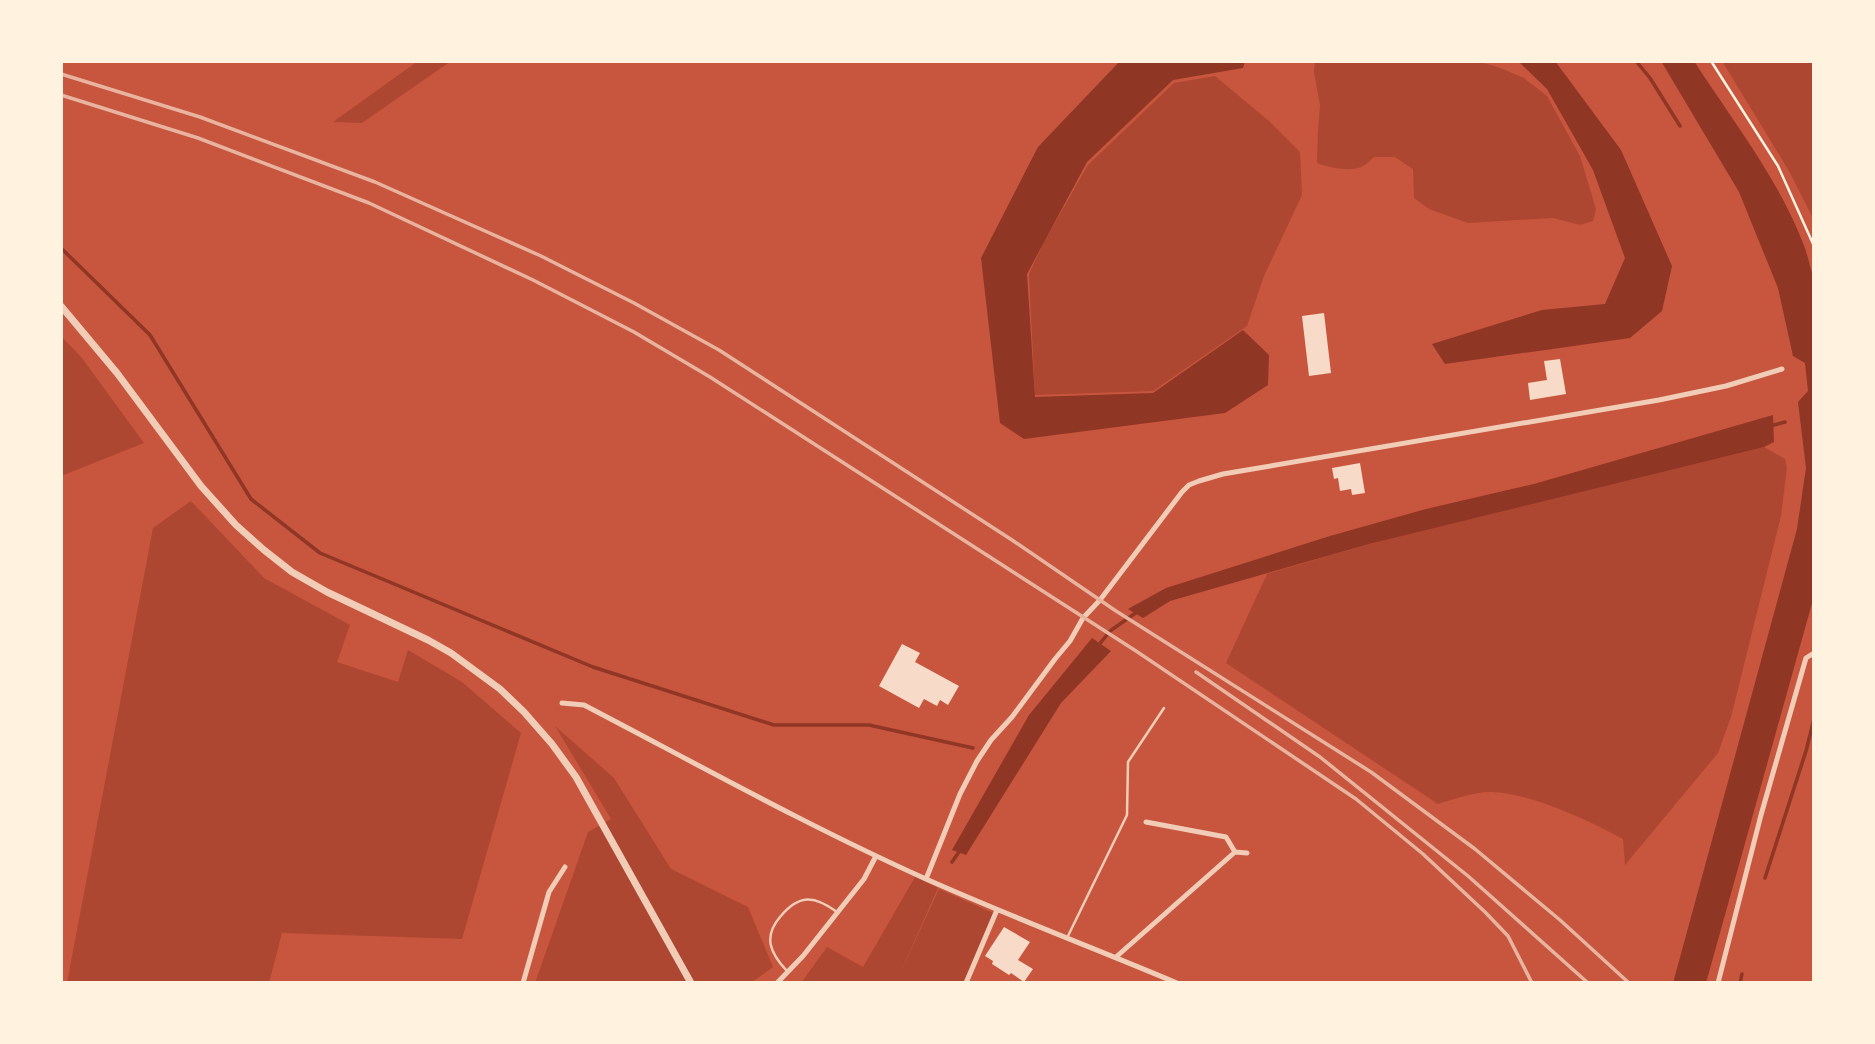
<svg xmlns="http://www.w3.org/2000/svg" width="1875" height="1044" viewBox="0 0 1875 1044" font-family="Lato,sans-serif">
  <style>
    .green { fill: #ae4732 }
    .water { fill: #8f3625 }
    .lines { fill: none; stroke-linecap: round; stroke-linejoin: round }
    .stream { stroke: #8f3625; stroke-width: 3.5 }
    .building { fill: #f7dbc8 }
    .path { stroke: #fff3e0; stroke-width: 2.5 }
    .service { stroke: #f1ccb7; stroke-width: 2.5 }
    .minor { stroke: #f1ccb7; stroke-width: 5 }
    .tertiary { stroke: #f1ccb7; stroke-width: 7 }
    .rail { stroke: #e9b49f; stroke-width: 3.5 }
  </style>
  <rect width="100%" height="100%" fill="#c8553d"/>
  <path class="green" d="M 418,61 L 451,61 L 362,123 L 333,122 Z
    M 1315,61 L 1475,61 L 1495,66 L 1524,78 L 1547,96 L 1580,156 L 1596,209 L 1593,221 L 1580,225 L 1553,218 L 1468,223 L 1429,209 L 1414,198 L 1413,169 L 1395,157 L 1374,157 C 1371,160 1368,163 1365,165 C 1353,173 1330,168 1317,163 L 1318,130 L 1320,105 L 1314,72 Z
    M 1722,61 L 1814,61 L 1814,139 L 1812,141 L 1814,144 L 1814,220 L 1789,171 Z
    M 1215,76 L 1269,121 L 1300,152 L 1302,195 L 1264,276 L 1247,326 L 1153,391 L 1035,395 L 1029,274 L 1044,242 L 1088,165 L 1174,83 Z
    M 61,336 L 82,358 L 144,443 L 61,476 Z
    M 1764,447 L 1785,459 L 1787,468 L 1781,516 L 1731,717 L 1718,753 L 1625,865 L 1623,839 C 1588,820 1531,793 1491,792 C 1473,792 1455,799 1438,804 L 1226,663 L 1267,574 L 1369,544 L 1458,521 Z
    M 191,501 L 264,578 L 350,625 L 337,662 L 398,682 L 408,650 L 462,682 L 521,733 L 462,939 L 282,933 L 269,983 L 67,983 L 153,528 Z
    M 555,726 L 614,778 L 671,869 L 748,907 L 773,967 L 751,983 L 535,983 L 588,832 L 611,819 Z
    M 915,877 L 938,888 L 897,980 L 939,889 L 993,913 L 963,983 L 801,983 L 827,947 L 863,967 Z"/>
  <path class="water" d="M 1120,61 L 1245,61 L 1243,68 L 1173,80 L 1087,162 L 1027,274 L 1035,397 L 1153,393 L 1243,330 L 1269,355 L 1268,385 L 1225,413 L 1024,439 L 1000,423 L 981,258 L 1038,147 Z
    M 1514,61 L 1555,61 L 1621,150 L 1672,266 L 1662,311 L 1630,338 L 1445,364 L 1432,344 L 1542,310 L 1605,304 L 1625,258 L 1593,170 L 1547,89 L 1519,62 Z
    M 1661,61 L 1694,61 C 1732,120 1778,178 1803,243 C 1808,255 1810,268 1814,280 L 1814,596 L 1706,983 L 1673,983 L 1797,529 L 1806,468 L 1798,402 L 1808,391 L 1805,363 L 1793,356 L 1778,288 L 1739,192 Z
    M 1773,415 L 1774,442 L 1764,447 L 1369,544 L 1170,601 L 1143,618 L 1128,609 L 1166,588 L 1330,536 L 1426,509 L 1534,484 Z
    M 1092,638 L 1111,651 L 1061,703 L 966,855 L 952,850 L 1029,715 Z"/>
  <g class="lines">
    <path class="stream" d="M 1636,61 L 1650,78 L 1680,126
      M 61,248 L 150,335 L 251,499 L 320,553 L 593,667 L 774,725 L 869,725 L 973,748
      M 1770,426 L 1785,422
      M 1098,646 L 1110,631 L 1137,612
      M 952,862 L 961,849
      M 1765,878 L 1806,751 L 1814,719
      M 1740,983 L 1742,974"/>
  </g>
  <path class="building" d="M 1324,313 L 1331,373 L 1309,376 L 1302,316 Z
    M 1560,359 L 1566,394 L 1530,400 L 1528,383 L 1547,380 L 1544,361 Z
    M 1360,463 L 1365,493 L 1352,495 L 1351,489 L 1340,491 L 1338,478 L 1334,479 L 1332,468 Z
    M 902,644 L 920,653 L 915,662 L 959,686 L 948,705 L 940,700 L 937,706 L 924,699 L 919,708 L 879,686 Z
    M 1004,927 L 1030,942 L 1018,960 L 1033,969 L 1024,982 L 1011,973 L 1009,975 L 992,964 L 993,961 L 985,956 Z"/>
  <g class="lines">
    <path class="path" d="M 1711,61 L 1778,166 L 1814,246"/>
    <path class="service" d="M 1067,938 L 1127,815 L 1128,762 L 1164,708
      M 787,971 C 770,953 763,937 780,917 C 799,894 814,895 837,912"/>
    <path class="minor" d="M 562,703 L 584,705 C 697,764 810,827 926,879 C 1009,916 1094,948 1177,983
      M 1235,852 L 1247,853
      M 926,879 L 960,794 L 977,761 L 991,740 L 1012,717 L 1055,659 L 1070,641 L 1083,618 L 1100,600 L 1182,492 L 1189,485 L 1199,481 L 1223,474 L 1659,400 L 1726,386 L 1782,369
      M 1116,957 L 1235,852 L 1226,837 L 1146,822
      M 523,983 L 549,892 L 565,867
      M 777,983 L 803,956 L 864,879 L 876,856
      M 966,983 L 997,910
      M 1718,983 L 1761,815 L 1806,658 L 1814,653"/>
    <path class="tertiary" d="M 61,306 L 117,373 L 201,486 L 236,525 L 264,550 L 292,572 L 327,592 L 428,640 L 451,653 L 500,689 L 524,712 L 552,744 L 576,777 L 691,983"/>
    <path class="rail" d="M 61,74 L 200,117 L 375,182 L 541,256 L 634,303 L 719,350 L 1012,540 L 1116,611 L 1371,772 L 1475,849 L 1560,920 L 1629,983
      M 61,95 L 198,138 L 369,203 L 533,280 L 634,332 L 710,377 L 1136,651 L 1356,799 L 1423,854 L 1485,912 L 1508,936 L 1532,983
      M 1196,672 L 1320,757 L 1468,876 L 1588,983"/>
  </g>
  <rect width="1875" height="1044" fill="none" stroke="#fff3e0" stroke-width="126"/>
</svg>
